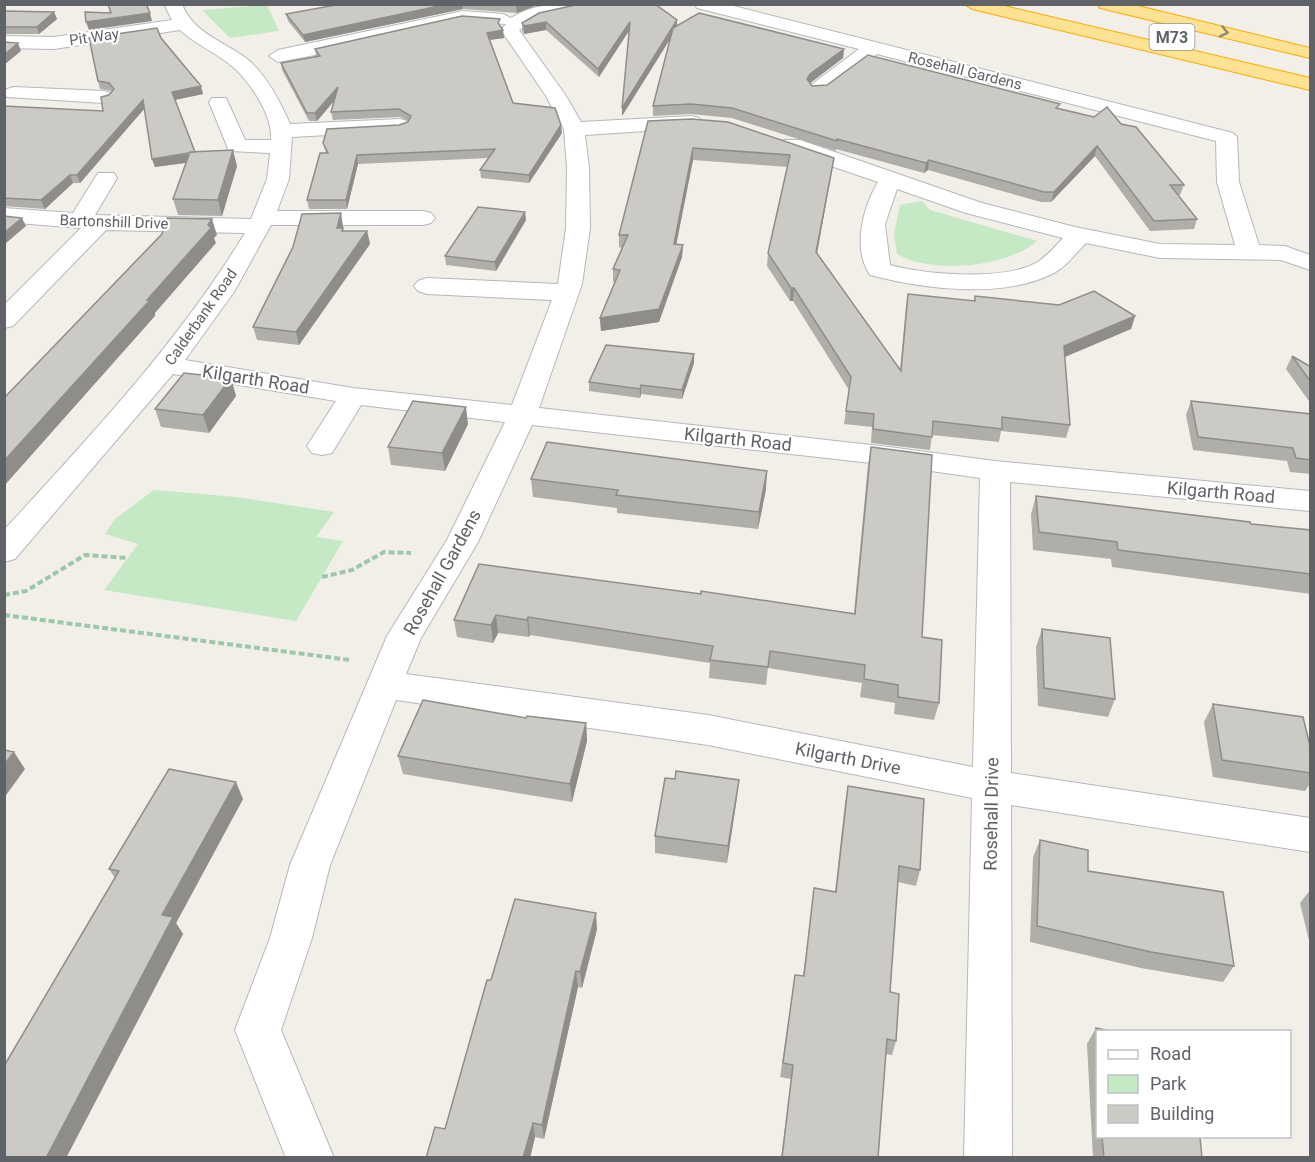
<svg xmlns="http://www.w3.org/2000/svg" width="1315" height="1162" viewBox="0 0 1315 1162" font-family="Roboto,sans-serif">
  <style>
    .green { fill: #c5e8c5 }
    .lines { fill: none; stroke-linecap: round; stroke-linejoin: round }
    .minor-casing { stroke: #b5b8bc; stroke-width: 2 }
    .highway-casing { stroke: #f9ab00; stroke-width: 2 }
    .path { stroke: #9cc7a9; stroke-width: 4; stroke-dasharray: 6 3; stroke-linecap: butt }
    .minor { fill: #fff; fill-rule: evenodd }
    .highway { fill: #fde293; fill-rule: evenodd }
    .wall { fill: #afaea9 }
    .shaded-wall { fill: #8f8d8a }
    .building { fill: #cccac5; stroke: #8f8d8a; stroke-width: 1.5 }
    .oneway { stroke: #8e8975 }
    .labels { text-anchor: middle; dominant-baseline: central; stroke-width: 4.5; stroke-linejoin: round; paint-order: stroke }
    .far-street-label { font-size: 15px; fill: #5f6368; stroke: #fff }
    .shield { fill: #fff; stroke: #8f9295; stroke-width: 1.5 }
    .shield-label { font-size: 16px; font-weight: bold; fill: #5f6368 }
    .street-label { font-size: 18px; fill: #5f6368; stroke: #fff }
  </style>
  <rect width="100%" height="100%" fill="#f1efe8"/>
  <path class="green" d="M 267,5 L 279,31 L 230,38 L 202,10 Z
    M 922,201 L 930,210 L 1037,241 C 1008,267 931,275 897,254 L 894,234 L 900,205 Z
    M 154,490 L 236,497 L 334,512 L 316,537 L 343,541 L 296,621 L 104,590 L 138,544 L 105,534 L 115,519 Z"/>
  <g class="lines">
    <g class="minor-casing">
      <path id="minor" d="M 164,4 L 182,4 C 193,33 223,41 246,58 C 266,74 280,101 290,124 L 400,119 L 407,121 L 410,125 L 407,129 L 400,131 L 292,137 L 289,179 L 277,211 L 423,211 L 431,213 L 435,218 L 431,223 L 423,225 L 271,225 L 234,292 L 185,360 L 353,388 L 512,405 L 552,300 L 427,294 L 418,291 L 414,286 L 418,281 L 427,278 L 558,284 L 566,228 L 567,168 L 564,129 L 546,96 L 501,30 L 506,24 L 463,21 L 402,33 L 362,46 L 278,62 L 269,56 L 278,50 L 463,11 L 503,14 L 511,18 C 535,2 562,4 589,4 L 587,8 L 539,18 L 519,30 L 566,96 L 581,122 L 692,116 L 699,118 L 702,122 L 699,126 L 692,128 L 585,135 L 589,168 L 590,228 L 582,284 L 539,408 L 889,447 L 995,461 L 1310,491 L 1310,511 L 1010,482 L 1011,773 L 1310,818 L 1310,852 L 1011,805 L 1012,1158 L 964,1158 L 972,798 L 708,745 L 396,700 L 330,865 L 312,938 L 281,1030 L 334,1158 L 286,1158 L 235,1030 L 270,938 L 290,865 L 387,636 L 447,540 L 505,422 L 361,405 L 332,453 L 322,455 L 312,453 L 307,446 L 336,401 L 173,374 L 15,559 L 4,562 L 4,530 C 91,435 178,343 245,233 L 106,230 L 13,326 L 4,328 L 4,305 L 81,228 L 4,222 L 4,208 L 73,213 L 98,173 L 114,173 L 117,178 L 95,215 L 251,219 L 267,179 L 270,153 L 229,151 L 209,102 L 212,98 L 226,98 L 245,140 L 271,140 C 273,116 251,83 233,67 C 217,53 196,45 180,30 L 54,49 L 4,48 L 4,36 L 54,37 L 172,20 ZM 532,425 L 889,465 L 980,478 L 973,767 L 708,715 L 406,674 L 421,638 L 478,542 Z
        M 695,4 L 726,4 L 1233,133 L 1237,137 L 1239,182 L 1259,245 L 1285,246 L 1310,255 L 1310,270 L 1281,260 L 1160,258 L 1086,243 C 1075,254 1065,268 1052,274 C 1001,299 923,289 870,275 C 852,248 863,207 878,182 L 784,150 L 781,145 L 784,140 L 800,140 L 982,203 L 1075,227 L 1160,244 L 1235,245 L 1217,182 L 1216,141 L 877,54 L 825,93 L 811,93 L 808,89 L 811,85 L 859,49 L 697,8 ZM 897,189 L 966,213 L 1063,238 C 1055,247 1046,257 1036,263 C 1002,281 927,275 890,265 L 885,224 Z
        M 14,87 L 104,91 L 111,93 L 114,97 L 111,101 L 104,103 L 7,97 L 4,92 L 7,89 Z"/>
    </g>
    <g class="highway-casing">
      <path id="highway" d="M 964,4 L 996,4 L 1310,78 L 1310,90 L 972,9 Z
        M 1098,4 L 1130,4 L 1310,48 L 1310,58 L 1100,8 Z"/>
    </g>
    <path class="path" d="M 322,577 L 352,570 L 384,552 L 411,553
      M 4,595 L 26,591 L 85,555 L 128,558
      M 4,615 L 350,660"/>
    <use href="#minor" class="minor"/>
    <use href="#highway" class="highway"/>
  </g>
  <path class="wall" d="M 341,4 L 540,4 L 517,13 L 463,9 L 305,42 L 288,21 L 286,14 Z
    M 580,4 L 677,26 L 844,49 L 843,58 L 810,83 L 812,86 L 1059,108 L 1121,124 L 1184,185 L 1180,195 L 1178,195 L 1197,219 L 1194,229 L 1150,231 L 1095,156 L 1051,202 L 1041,202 L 928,170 L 924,173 L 836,149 L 836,151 L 732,118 L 691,114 L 653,116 L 653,106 L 670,39 L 622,116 L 629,31 L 599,77 L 546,30 L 524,34 L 522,31 L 522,23 Z
    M 4,11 L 54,12 L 57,19 L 39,34 L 4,34 Z
    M 501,26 L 504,38 L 490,40 L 513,103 L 562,133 L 529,183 L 481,178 L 480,170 L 489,158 L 358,164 L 347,209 L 309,209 L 307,200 L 326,153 L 323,143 L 399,125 L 408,121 L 400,117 L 333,120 L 331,112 L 334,101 L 317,121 L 309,121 L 282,70 L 281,63 L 316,56 L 315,49 Z
    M 161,38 L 203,94 L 175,100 L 195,152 L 237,166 L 222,216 L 178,215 L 173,199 L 186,163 L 155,167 L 152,159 L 144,109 L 80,183 L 73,183 L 45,209 L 4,206 L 4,106 L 103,111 L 109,95 L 112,91 L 100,89 L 98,81 Z
    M 691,119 L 832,170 L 817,253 L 900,370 L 906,307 L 908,294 L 974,301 L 975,296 L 1135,316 L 1131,329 L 1064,357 L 1070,425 L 1066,438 L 1001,431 L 999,442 L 932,435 L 930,450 L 871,443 L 872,427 L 844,424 L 849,390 L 793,301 L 790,301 L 767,266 L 768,253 L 788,167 L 693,160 L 676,244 L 683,245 L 682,257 L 659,322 L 601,331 L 600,318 L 615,282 L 613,282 L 613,269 L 622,248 L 619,247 L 619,235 Z
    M 526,220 L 496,271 L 446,265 L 445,256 Z
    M 343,226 L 343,231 L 367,231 L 370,244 L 299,345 L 257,340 L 253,327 Z
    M 694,354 L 694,363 L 682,399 L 641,394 L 640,398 L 589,391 L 589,382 Z
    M 1292,356 L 1311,367 L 1311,404 L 1286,369 Z
    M 236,396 L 209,433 L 161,427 L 155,409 Z
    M 1191,401 L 1311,414 L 1311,474 L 1290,472 L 1287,461 L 1193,450 L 1186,415 Z
    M 468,424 L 445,471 L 391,465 L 388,447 Z
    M 871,447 L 939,703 L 934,720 L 894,714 L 895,703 L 860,697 L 862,683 L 768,668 L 766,685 L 709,678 L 710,663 L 530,635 L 529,637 L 498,633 L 493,643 L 457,637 L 454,620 L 701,594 L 854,613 L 868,465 Z
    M 531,479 L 766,489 L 758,529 L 617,513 L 617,508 L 533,497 Z
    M 1036,496 L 1251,524 L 1311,530 L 1311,594 L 1112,567 L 1111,559 L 1033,550 L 1031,514 Z
    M 1042,629 L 1115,699 L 1108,717 L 1038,706 L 1036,647 Z
    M 1213,704 L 1311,750 L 1311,782 L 1305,791 L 1213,777 L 1204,722 Z
    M 526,718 L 586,723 L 587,741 L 572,802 L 403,774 L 398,756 Z
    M 848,786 L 920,870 L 916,886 L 898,882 L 890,992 L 896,1041 L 892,1055 L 885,1054 L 878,1158 L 781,1158 L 791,1079 L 780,1077 L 795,975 L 803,976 L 814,888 L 835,892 L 845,803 Z
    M 737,797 L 727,863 L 655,853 L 655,836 Z
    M 243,799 L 176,923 L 183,934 L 66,1158 L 4,1158 L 115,878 L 109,869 Z
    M 1040,840 L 1234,966 L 1223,982 L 1141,968 L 1030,942 L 1033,857 Z
    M 1311,889 L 1311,949 L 1300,903 Z
    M 597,929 L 582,988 L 578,987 L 544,1139 L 535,1137 L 530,1158 L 426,1158 L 445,1129 L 491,980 Z
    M 1096,1028 L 1098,1032 L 1098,1137 L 1200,1137 L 1202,1158 L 1093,1158 L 1087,1044 Z"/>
  <path class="shaded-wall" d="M 448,4 L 462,4 L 463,9 L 305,42 L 303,35 Z
    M 519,4 L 540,4 L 517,13 L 516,6 Z
    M 54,12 L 57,19 L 39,34 L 37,27 Z
    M 150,13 L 152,21 L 89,30 L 86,22 Z
    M 677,20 L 677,28 L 622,116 L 622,108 Z
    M 546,22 L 546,30 L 524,34 L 524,26 Z
    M 630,22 L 630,29 L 599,77 L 598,69 Z
    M 503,30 L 504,38 L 488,40 L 487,33 Z
    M 18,43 L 21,51 L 4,65 L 4,55 Z
    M 844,49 L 843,58 L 809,84 L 807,79 L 810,74 Z
    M 201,86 L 203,94 L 174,100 L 172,92 Z
    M 338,87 L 339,95 L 317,121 L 315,113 Z
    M 143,100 L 145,108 L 80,183 L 77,175 Z
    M 561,125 L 562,133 L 529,183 L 529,175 Z
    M 1097,146 L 1095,156 L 1051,202 L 1054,192 Z
    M 693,148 L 693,160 L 674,256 L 674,244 Z
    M 233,150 L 237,166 L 222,216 L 218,200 Z
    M 196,153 L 198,161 L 155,167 L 152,159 Z
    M 357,155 L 358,164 L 347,209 L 346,200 Z
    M 834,158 L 832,170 L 815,265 L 816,252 Z
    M 929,160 L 928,170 L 924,173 L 926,163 Z
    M 70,175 L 73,183 L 45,209 L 41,200 Z
    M 525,212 L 526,220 L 496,271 L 495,262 Z
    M 341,213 L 343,226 L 343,229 L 343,228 L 345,241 L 337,228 Z
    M 22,218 L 26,226 L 5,244 L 4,233 Z
    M 212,219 L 217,235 L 214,238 L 216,243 L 155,313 L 155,316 L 4,486 L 4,461 L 147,300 Z
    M 367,231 L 370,244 L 299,345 L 296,332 Z
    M 683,245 L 682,257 L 659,322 L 601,331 L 600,318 Z
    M 791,288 L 794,288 L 793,301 L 790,301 Z
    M 1135,316 L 1131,329 L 1060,359 L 1064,346 Z
    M 694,354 L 694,363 L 682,399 L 682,390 Z
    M 231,378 L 236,396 L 209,433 L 203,415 Z
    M 641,385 L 641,394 L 640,398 L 640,389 Z
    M 466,407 L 468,424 L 445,471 L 442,453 Z
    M 767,471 L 766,489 L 758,529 L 759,512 Z
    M 496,615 L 498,633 L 493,643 L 491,625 Z
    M 528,617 L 530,635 L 529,637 L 527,620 Z
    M 586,723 L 587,741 L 572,802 L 570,784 Z
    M 14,752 L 25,769 L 4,798 L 4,765 Z
    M 739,780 L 737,797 L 727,863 L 728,846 Z
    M 236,782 L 243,799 L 176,923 L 183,934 L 66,1158 L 46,1158 L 162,915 Z
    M 596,913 L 597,929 L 582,988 L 580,972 Z
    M 576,971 L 578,987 L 544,1139 L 542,1125 Z
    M 533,1123 L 535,1137 L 530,1158 L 523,1158 Z"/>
  <path class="building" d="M 108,4 L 146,4 L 150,13 L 86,22 L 85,12 L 111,13 Z
    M 341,4 L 448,4 L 303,35 L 286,14 Z
    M 580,4 L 655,4 L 677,20 L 622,108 L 630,22 L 598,69 L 546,22 L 524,26 L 522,23 L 539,13 Z
    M 4,11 L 54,12 L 37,27 L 4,27 Z
    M 699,13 L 844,49 L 810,74 L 807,79 L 812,86 L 827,85 L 868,55 L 1060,104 L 1056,108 L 1094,117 L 1107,107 L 1121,124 L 1136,127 L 1184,185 L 1170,185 L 1197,219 L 1154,221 L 1097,146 L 1054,192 L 1044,192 L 929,160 L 926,163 L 837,139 L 837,141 L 732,108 L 691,104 L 653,106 L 673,28 Z
    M 462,16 L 500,19 L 498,23 L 503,30 L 487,33 L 513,103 L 555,108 L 561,125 L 529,175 L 480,170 L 495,149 L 357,155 L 346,200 L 307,200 L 320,153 L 328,153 L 323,143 L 327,129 L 399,125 L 408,122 L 411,116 L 399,109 L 331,112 L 338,87 L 315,113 L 307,113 L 281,63 L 320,56 L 315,49 Z
    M 157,28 L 161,38 L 201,86 L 172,92 L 195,152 L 152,159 L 143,100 L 77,175 L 70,175 L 41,200 L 4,198 L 4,106 L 103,111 L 101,97 L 109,95 L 114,89 L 109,83 L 98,81 L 89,38 Z
    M 4,42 L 18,43 L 4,55 Z
    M 691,119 L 728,122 L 834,158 L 816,252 L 901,371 L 908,294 L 975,301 L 975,296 L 1059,305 L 1094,291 L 1135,316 L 1064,346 L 1070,425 L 1002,417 L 1002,429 L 933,421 L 932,437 L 873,429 L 874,414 L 846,411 L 851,377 L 794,288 L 791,288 L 768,253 L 790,155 L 693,148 L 674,244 L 683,245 L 659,309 L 600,318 L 620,270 L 613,269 L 628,235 L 619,235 L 648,121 Z
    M 233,150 L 218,200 L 173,199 L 190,152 Z
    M 478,207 L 525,212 L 495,262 L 445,256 Z
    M 341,213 L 337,228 L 343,228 L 342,231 L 367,231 L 296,332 L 253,327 L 293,247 L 302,214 Z
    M 4,216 L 22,218 L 4,233 Z
    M 167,218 L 212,219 L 208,225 L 211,228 L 147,300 L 150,300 L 4,461 L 4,398 L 162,234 Z
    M 606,345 L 694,354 L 682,390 L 641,385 L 640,389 L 589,382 Z
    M 1292,356 L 1311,367 L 1311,382 Z
    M 184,373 L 231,378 L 203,415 L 155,409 Z
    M 413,401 L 466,407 L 442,453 L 388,447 Z
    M 1191,401 L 1311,414 L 1311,460 L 1296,458 L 1293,448 L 1198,437 Z
    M 547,442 L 767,471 L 759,512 L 616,495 L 618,490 L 531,479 Z
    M 871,447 L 932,455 L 922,637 L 942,640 L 939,703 L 898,697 L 898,685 L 864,679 L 865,665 L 770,651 L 768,667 L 710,660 L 713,646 L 528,617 L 527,620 L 496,615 L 491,625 L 454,620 L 479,564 L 701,594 L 701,591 L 855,614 Z
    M 1036,496 L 1250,522 L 1251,524 L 1311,530 L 1311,574 L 1118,550 L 1117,542 L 1039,532 Z
    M 1042,629 L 1110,638 L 1115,699 L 1044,688 Z
    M 423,700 L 526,718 L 527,716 L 586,723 L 570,784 L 398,756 Z
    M 1213,704 L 1303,717 L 1311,750 L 1311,773 L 1222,760 Z
    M 4,750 L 14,752 L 4,765 Z
    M 169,769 L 236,782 L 162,915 L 173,917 L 46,1158 L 4,1158 L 4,1066 L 119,871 L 109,869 Z
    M 676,771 L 739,780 L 728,846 L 655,836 L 665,778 L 675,779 Z
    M 848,786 L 924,799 L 920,870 L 899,866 L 890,992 L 899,994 L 896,1041 L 887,1039 L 878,1158 L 782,1158 L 793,1065 L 783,1063 L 795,975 L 804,976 L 814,888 L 836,892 Z
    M 1040,840 L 1088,850 L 1088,871 L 1223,892 L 1234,966 L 1151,952 L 1037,926 Z
    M 515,899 L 596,913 L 580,972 L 576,971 L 542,1125 L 533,1123 L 523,1158 L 426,1158 L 435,1127 L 445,1129 L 487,980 L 491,980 Z
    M 1096,1028 L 1114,1032 L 1098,1032 L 1098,1050 Z
    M 1102,1137 L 1200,1137 L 1202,1158 L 1104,1158 Z"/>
  <defs><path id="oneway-chevron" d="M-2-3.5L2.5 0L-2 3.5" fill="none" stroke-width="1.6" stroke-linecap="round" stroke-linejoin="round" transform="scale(1.5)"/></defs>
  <use class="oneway" href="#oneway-chevron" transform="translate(1224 32) rotate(13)"/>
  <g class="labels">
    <g class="far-street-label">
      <text transform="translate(94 37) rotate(-8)">Pit Way</text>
      <text transform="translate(965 71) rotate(14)">Rosehall Gardens</text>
      <text transform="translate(114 222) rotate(2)">Bartonshill Drive</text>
      <text transform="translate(201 317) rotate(-55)">Calderbank Road</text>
    </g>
    <rect class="shield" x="1149.5" y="24" width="45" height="26" rx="4.5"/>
    <g class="shield-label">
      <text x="1172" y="37">M73</text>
    </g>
    <g class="street-label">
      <text transform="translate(256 379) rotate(9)">Kilgarth Road</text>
      <text transform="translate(738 439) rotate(6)">Kilgarth Road</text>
      <text transform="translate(1221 492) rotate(5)">Kilgarth Road</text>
      <text transform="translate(442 572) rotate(-61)">Rosehall Gardens</text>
      <text transform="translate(848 758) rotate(11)">Kilgarth Drive</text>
      <text transform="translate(991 814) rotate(-89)">Rosehall Drive</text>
    </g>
  </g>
  <rect width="1315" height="1162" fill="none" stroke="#5f6368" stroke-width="12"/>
  <rect x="1096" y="1030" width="195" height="108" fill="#ffffff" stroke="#bfc1c3" stroke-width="1.5"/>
  <rect x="1108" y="1050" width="30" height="9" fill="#ffffff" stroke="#bfc1c3" stroke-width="1.5"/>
  <text x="1150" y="1060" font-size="18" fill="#5f6368">Road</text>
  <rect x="1108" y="1075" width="30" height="18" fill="#c5e8c5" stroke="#bfc1c3" stroke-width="1.5"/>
  <text x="1150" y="1090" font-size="18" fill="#5f6368">Park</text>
  <rect x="1108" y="1105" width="30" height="18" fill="#cccac5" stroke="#bfc1c3" stroke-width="1.5"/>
  <text x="1150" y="1120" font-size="18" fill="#5f6368">Building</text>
</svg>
